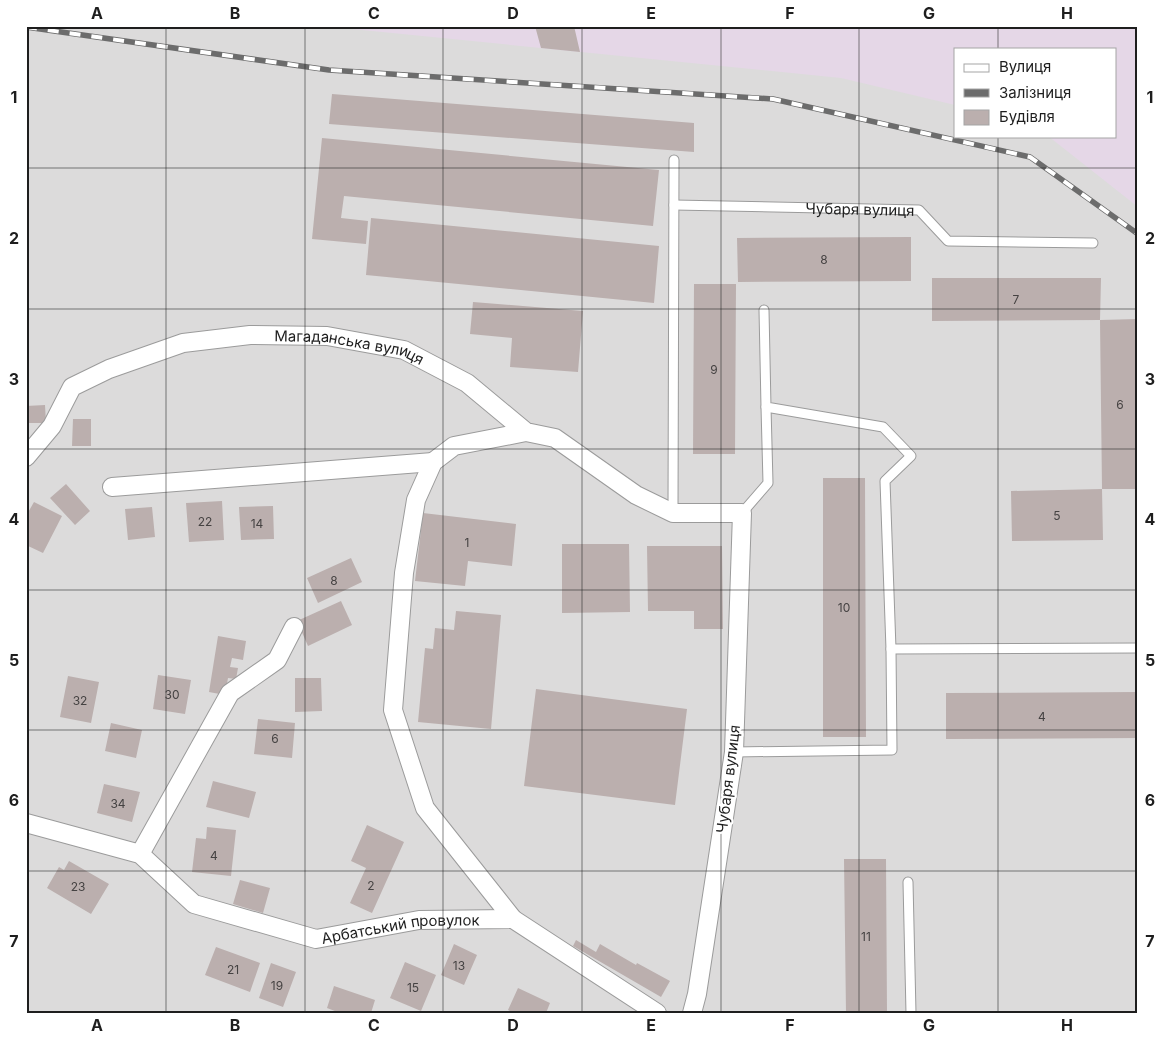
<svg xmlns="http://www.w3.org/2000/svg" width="1164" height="1039" viewBox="0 0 1164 1039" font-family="Inter,sans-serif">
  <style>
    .residential { fill: #dcdbdb; fill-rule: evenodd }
    .industrial { fill: #e5d7e7 }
    .building { fill: #bbafae }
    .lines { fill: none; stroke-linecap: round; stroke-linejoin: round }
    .service-casing { stroke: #9b9b9b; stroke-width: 11 }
    .minor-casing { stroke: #9b9b9b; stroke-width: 20 }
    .service { stroke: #fff; stroke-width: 9 }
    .minor { stroke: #fff; stroke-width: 18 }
    .rail-casing { stroke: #6c6c6c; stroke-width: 5.5 }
    .rail { stroke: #fff; stroke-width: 4; stroke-dasharray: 11; stroke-linecap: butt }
    .grid { fill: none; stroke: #1e1e1e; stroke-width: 1; stroke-opacity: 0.55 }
    .labels { text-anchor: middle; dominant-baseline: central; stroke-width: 4.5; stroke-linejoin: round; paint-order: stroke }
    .number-label { font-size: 12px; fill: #454242 }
    .street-label { font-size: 15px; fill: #1e1e1e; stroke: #fff }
    .neatline { fill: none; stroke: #1e1e1e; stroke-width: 2 }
    .grid-label { font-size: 16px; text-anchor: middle; font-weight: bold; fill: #1e1e1e }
  </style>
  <rect width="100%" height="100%" fill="#efe8e5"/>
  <path class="residential" d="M 26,26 L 1138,26 L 1138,1013 L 26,1013 ZM 955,49 L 1115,49 L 1115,136 L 955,136 Z"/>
  <path class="industrial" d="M 322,26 L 1138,26 L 1138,207 L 1048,136 L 1115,136 L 1115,49 L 955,49 L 955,105 L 841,78 Z"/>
  <path class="building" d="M 535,26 L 574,26 L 580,52 L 541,48 Z
    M 332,94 L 694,123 L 694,152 L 329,124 Z
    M 322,138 L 659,170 L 653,226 L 344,196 L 341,218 L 368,221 L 366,244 L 312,239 Z
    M 371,218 L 659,246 L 654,303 L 366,275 Z
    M 911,237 L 911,281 L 738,282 L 737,238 Z
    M 932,278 L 1101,278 L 1100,320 L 932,321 Z
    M 694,284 L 736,284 L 735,454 L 693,454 Z
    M 473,302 L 583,311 L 578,372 L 510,367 L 512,338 L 470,334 Z
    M 1138,319 L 1138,489 L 1102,489 L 1100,320 Z
    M 45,405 L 46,423 L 26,423 L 26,406 Z
    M 73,419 L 91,419 L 91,446 L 72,446 Z
    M 823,478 L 865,478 L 866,737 L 823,737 Z
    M 66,484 L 90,511 L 75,525 L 50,498 Z
    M 1102,489 L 1103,540 L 1012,541 L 1011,491 Z
    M 222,501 L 224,540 L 189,542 L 186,503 Z
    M 34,502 L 62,516 L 43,553 L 26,545 L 26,516 Z
    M 273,506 L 274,539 L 241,540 L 239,507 Z
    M 152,507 L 155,537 L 128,540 L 125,509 Z
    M 423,513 L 516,524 L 512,566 L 468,561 L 465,586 L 415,581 Z
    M 562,544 L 629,544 L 630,612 L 562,613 Z
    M 647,546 L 722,546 L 723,629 L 694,629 L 694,611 L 648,611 Z
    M 351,558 L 362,582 L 318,603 L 307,578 Z
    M 341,601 L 352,625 L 308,646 L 297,621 Z
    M 456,611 L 501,615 L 491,729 L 418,722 L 425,648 L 433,649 L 435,628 L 454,630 Z
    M 218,636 L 246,641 L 243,660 L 232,658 L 230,667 L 238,668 L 236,679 L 228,678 L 225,695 L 209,692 Z
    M 158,675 L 191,680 L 185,714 L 153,709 Z
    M 68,676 L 99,682 L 91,723 L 60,717 Z
    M 295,678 L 321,678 L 322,711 L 295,712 Z
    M 536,689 L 687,709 L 675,805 L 524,786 Z
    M 1138,692 L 1138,738 L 946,739 L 946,693 Z
    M 258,719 L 295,723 L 292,758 L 254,754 Z
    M 111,723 L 142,730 L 136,758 L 105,751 Z
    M 213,781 L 256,792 L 249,818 L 206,807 Z
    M 104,784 L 140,792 L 132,822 L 97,813 Z
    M 367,825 L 404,842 L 372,913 L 350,903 L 366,868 L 351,861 Z
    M 207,827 L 236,830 L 231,876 L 192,872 L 196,838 L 206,839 Z
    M 844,859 L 886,859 L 887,1013 L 846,1013 Z
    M 69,861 L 109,884 L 91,914 L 47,888 L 59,867 L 64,870 Z
    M 240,880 L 270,888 L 263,913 L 233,904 Z
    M 576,940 L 596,952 L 600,944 L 636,965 L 637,963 L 670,981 L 661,997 L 573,946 Z
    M 454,944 L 477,955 L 464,985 L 441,975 Z
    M 216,947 L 260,963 L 250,992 L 205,975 Z
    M 405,962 L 436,975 L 421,1011 L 390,998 Z
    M 271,963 L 296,972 L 283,1007 L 259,998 Z
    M 334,986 L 375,1000 L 371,1013 L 340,1013 L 327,1008 Z
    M 518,988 L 550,1003 L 546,1013 L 514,1013 L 508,1010 Z"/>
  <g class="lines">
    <g class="service-casing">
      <g id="service">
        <path id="s1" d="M 674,205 L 919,210 L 948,241 L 1093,243"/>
        <path d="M 764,310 L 766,407 L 883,427 L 911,456 L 885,481 L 891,649 L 1138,648"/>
        <path d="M 673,513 L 674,160"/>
        <path d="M 742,513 L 768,483 L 766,407"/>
        <path d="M 734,752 L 892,750 L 891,649"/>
        <path d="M 908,882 L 911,1013"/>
      </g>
    </g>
    <g class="minor-casing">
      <g id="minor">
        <path id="s2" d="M 26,457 L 52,426 L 72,387 L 109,369 L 183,343 L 250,335 L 327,336 L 404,350 L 467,383 L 526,432 L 555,438 L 636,495 L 673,513 L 742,513 L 734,752 L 697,994 L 692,1013"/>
        <path d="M 112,487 L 433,462"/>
        <path id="s3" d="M 26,823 L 140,854 L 194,904 L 316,939 L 419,920 L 513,919 L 657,1013"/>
        <path d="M 140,854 L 230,693 L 277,660 L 294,627"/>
        <path d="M 513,919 L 425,808 L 393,710 L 404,573 L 416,500 L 433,462 L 454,446 L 526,432"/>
      </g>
    </g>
    <use href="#service" class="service"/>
    <use href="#minor" class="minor"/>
    <g class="rail-casing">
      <path id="rail" d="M 26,27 L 329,70 L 773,99 L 1030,157 L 1138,234"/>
    </g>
    <use href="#rail" class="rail"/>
  </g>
  <path class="grid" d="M 166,26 L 166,1013M 305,26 L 305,1013M 443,26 L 443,1013M 582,26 L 582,1013M 721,26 L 721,1013M 859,26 L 859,1013M 998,26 L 998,49M 998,136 L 998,1013M 26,168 L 1138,168M 26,309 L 1138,309M 26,449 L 1138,449M 26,590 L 1138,590M 26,730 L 1138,730M 26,871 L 1138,871"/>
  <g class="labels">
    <g class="number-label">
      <text x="824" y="259">8</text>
      <text x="1016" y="299">7</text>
      <text x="714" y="369">9</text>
      <text x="1120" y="404">6</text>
      <text x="1057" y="515">5</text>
      <text x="205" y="521">22</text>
      <text x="257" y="523">14</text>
      <text x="467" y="542">1</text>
      <text x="334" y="580">8</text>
      <text x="844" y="607">10</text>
      <text x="172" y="694">30</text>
      <text x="80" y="700">32</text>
      <text x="1042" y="716">4</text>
      <text x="275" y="738">6</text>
      <text x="118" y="803">34</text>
      <text x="214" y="855">4</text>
      <text x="371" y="885">2</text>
      <text x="78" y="886">23</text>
      <text x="866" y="936">11</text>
      <text x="459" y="965">13</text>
      <text x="233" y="969">21</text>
      <text x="277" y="985">19</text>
      <text x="413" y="987">15</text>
    </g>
    <g class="street-label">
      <text stroke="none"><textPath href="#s1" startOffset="186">Чубаря вулиця</textPath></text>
      <text stroke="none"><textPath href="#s2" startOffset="372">Магаданська вулиця</textPath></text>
      <text transform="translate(728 779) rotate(-83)">Чубаря вулиця</text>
      <text stroke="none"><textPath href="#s3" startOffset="404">Арбатський провулок</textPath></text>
    </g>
  </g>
  <rect width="1164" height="1039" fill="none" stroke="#ffffff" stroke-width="55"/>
  <rect x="954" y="48" width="162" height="90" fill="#ffffff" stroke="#a5a5a5"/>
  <rect x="964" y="64" width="25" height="8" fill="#ffffff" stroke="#a5a5a5"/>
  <text x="999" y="72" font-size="15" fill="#1e1e1e">Вулиця</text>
  <rect x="964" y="89" width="25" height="8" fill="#6c6c6c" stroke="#a5a5a5"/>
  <text x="999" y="98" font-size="15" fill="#1e1e1e">Залізниця</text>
  <rect x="964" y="110" width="25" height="15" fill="#bbafae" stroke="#a5a5a5"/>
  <text x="999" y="122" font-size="15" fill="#1e1e1e">Будівля</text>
  <rect x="28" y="28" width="1108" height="984" class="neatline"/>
  <g class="grid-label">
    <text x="97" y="19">A</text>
    <text x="235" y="19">B</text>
    <text x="374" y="19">C</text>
    <text x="513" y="19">D</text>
    <text x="651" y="19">E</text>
    <text x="790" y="19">F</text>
    <text x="929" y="19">G</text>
    <text x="1067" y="19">H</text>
    <text x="14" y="103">1</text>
    <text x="1150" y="103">1</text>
    <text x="14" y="244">2</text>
    <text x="1150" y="244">2</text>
    <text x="14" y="385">3</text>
    <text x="1150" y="385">3</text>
    <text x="14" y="525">4</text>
    <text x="1150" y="525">4</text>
    <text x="14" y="666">5</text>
    <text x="1150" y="666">5</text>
    <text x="14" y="806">6</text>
    <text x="1150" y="806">6</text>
    <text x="14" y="947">7</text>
    <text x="1150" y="947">7</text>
    <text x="97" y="1031">A</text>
    <text x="235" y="1031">B</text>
    <text x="374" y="1031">C</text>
    <text x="513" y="1031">D</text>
    <text x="651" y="1031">E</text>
    <text x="790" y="1031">F</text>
    <text x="929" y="1031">G</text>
    <text x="1067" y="1031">H</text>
  </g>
</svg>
